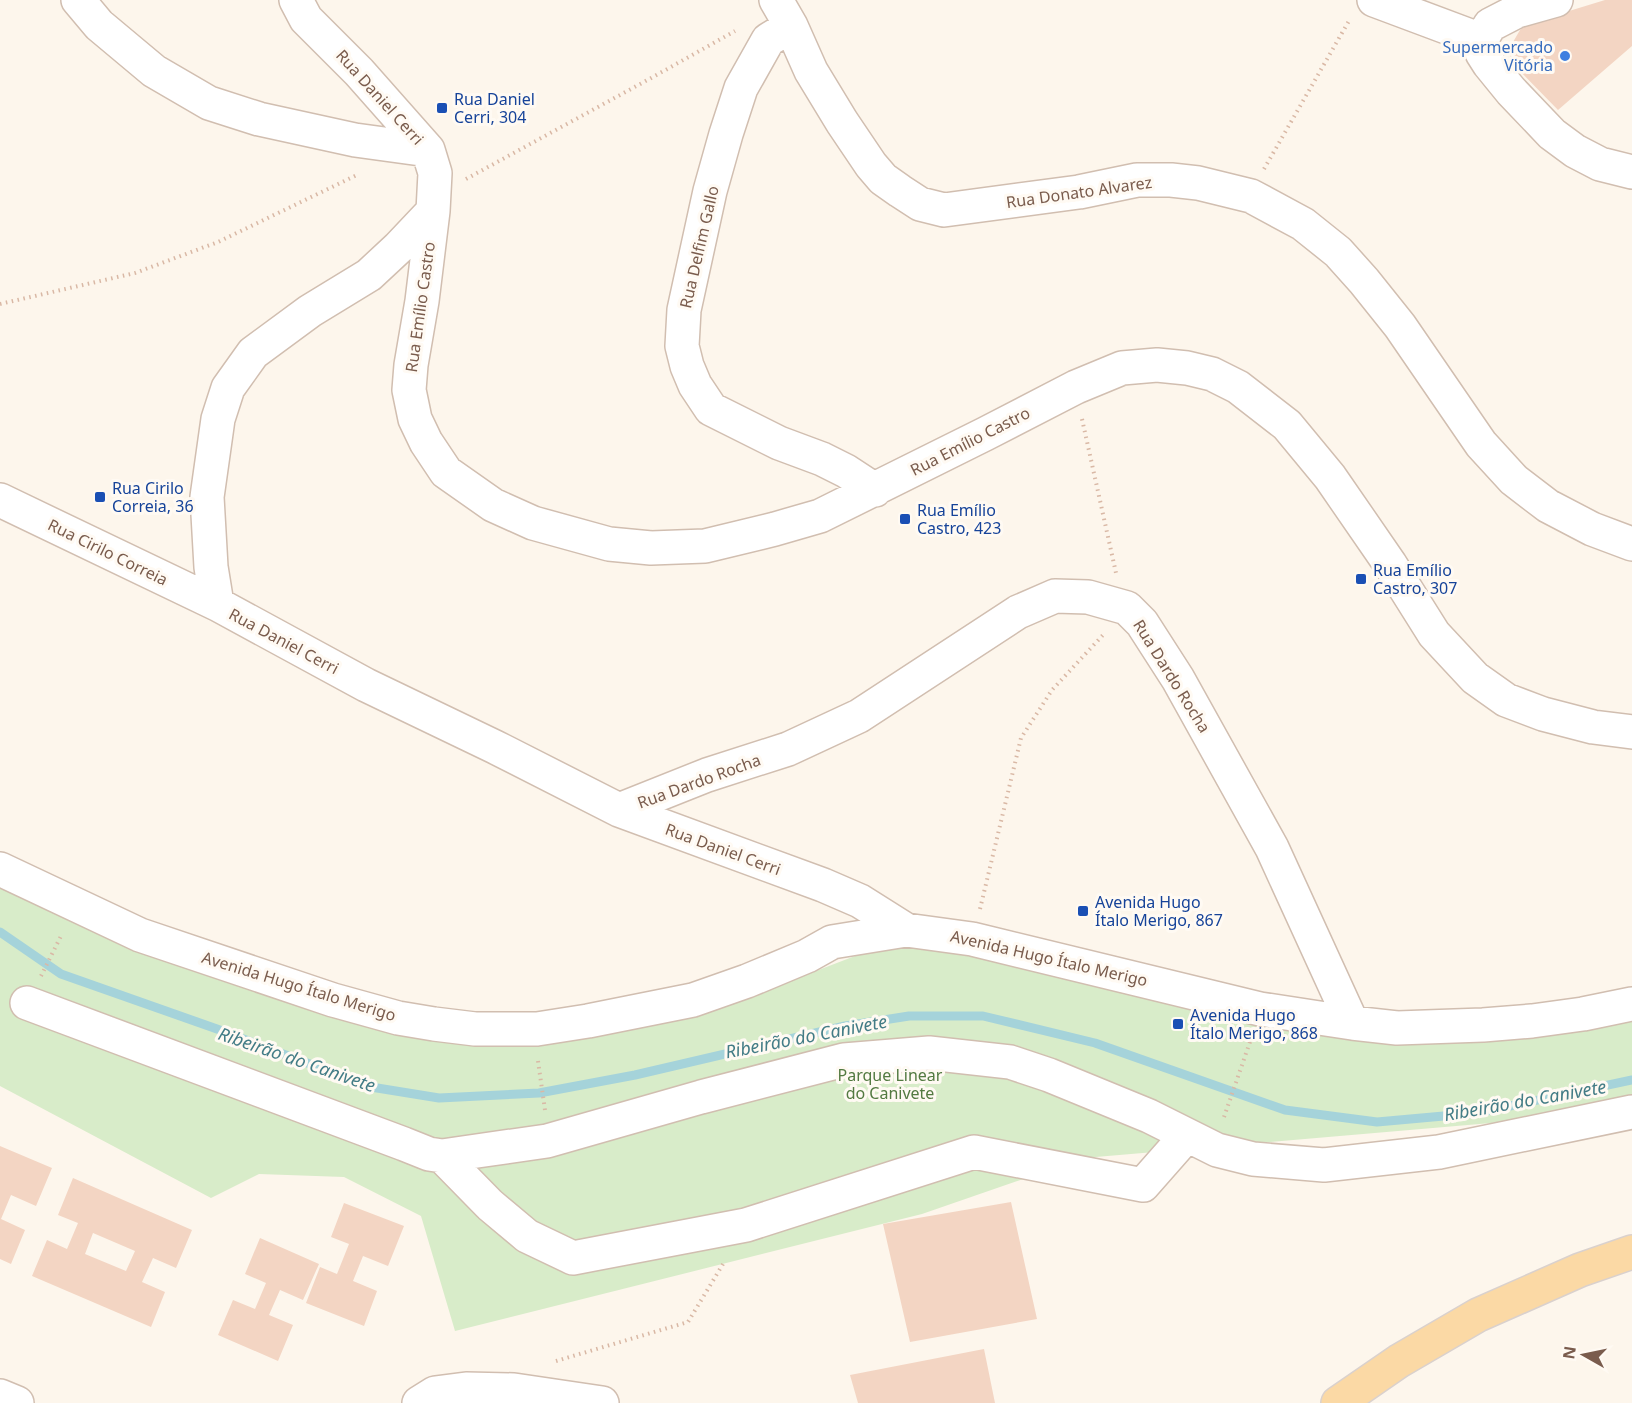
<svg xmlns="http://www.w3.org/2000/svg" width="1632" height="1403" viewBox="0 0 1632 1403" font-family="'Noto Sans',sans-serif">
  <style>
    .green { fill: #d8ecc9 }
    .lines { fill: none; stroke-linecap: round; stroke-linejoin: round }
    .stream { stroke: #a5d3da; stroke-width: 9 }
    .building { fill: #f3d5c3; fill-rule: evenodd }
    .minor-casing { stroke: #d1beb0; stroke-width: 36 }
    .major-casing { stroke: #dad1cd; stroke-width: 36 }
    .path { stroke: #d9b8a5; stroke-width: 4; stroke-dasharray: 1.5 4.5; stroke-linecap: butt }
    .minor { stroke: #fff; stroke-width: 33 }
    .major { stroke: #fbd9a5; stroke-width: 33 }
    .shop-dot { fill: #3f7fe0; stroke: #fffaf3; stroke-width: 2 }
    .transit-dot { fill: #1a4fb4; stroke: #fffaf3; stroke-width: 2 }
    .labels { text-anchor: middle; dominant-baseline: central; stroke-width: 6; stroke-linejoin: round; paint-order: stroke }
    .shop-label { font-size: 16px; fill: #366cbe; stroke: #fffaf3; text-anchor: end }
    .street-label { font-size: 16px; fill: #7a5c4d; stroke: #fffaf3 }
    .transit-label { font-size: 16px; fill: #164399; stroke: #fffaf3; text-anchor: start }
    .park-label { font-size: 16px; fill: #537a41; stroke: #fffaf3 }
    .water-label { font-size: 18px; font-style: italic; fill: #437c86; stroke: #fffaf3 }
  </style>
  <rect width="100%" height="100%" fill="#fdf6ec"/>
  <path class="green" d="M 0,878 L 476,1043 L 590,1038 L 702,1015 L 855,956 L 914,942 L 1234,1014 L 1632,1008 L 1632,1111 L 1084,1158 L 922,1214 L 455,1331 L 421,1216 L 344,1177 L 259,1174 L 211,1198 L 0,1086 Z"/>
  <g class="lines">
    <path class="stream" d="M 0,932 L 61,974 L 217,1029 L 371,1087 L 439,1098 L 539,1093 L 635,1075 L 845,1026 L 909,1016 L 983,1016 L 1095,1043 L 1285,1110 L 1377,1122 L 1477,1113 L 1632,1080"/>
  </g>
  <path class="building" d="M 1605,0 L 1632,0 L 1632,46 L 1558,110 L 1511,62 L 1509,49 L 1520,30 L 1530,23 Z
    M 0,1146 L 52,1168 L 36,1206 L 11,1195 L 1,1219 L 25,1230 L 11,1264 L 0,1259 Z
    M 73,1178 L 192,1230 L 176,1268 L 153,1258 L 142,1282 L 165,1292 L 151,1327 L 32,1276 L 47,1240 L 67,1249 L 78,1223 L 58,1215 ZM 93,1233 L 135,1251 L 126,1271 L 85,1254 Z
    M 1011,1202 L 1037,1319 L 910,1342 L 883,1224 Z
    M 344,1203 L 404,1226 L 388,1266 L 363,1256 L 353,1281 L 377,1291 L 364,1326 L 306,1303 L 320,1267 L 337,1274 L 349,1244 L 331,1237 Z
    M 260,1238 L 319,1264 L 303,1300 L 280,1290 L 269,1315 L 293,1325 L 278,1361 L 218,1335 L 233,1300 L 255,1309 L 266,1283 L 245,1274 Z
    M 984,1349 L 995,1403 L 858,1403 L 850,1375 Z"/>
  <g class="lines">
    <g class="minor-casing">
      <path id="minor" d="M 78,0 L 99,25 L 154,71 L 209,103 L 259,119 L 355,140 L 428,150
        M 296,0 L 306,19 L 359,72 L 428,150 L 435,173 L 433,211 L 422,301 L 411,365 L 409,390 L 415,419 L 426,442 L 446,472 L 493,505 L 533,523 L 609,544 L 651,548 L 705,546 L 775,529 L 820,516 L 985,434 L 1076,387 L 1122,368 L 1157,365 L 1187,368 L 1212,374 L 1238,387 L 1287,425 L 1330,477 L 1390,564 L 1434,634 L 1475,678 L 1506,700 L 1543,714 L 1593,727 L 1632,732
        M 776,0 L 791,26 L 811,71 L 842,122 L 871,165 L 883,179 L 900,191 L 920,204 L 944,210 L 1079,192 L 1137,180 L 1171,180 L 1198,183 L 1251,196 L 1303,224 L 1338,252 L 1364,281 L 1400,326 L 1481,444 L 1514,480 L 1548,506 L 1592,529 L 1632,544
        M 1374,0 L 1481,40
        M 791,26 L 768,40 L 741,88 L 726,134 L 710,191 L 684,310 L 682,346 L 687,366 L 695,385 L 711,409 L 779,443 L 822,459 L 846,471 L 875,490
        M 1481,40 L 1482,53 L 1489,64 L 1511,91 L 1552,134 L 1575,151 L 1600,164 L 1632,172
        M 1481,40 L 1490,25 L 1517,11 L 1556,0
        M 0,500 L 217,604 L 366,685 L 495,747 L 619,810 L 823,885 L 860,901 L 906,930
        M 217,604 L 211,567 L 207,497 L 218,419 L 228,388 L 253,353 L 310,311 L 369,275 L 398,248 L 433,211
        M 619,810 L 707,775 L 788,749 L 859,716 L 1018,612 L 1055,596 L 1088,597 L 1127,608 L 1142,623 L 1178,679 L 1272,848 L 1352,1023
        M 0,869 L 140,935 L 333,1000 L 398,1018 L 434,1024 L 475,1029 L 537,1029 L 588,1021 L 693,1000 L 747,981 L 807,956 L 832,942 L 906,930 L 972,939 L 1260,1009 L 1352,1023 L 1397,1028 L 1483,1025 L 1532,1021 L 1583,1014 L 1632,1004
        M 27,1003 L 404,1144 L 429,1154 L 442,1156 L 547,1141 L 701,1097 L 844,1060 L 929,1053 L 1010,1062 L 1049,1075 L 1149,1116 L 1217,1150 L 1253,1159 L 1324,1165 L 1439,1152 L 1632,1112
        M 442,1156 L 490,1205 L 527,1236 L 573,1258 L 746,1225 L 974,1152 L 1143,1185 L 1187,1135
        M 0,1396 L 17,1403
        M 419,1403 L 435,1393 L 466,1389 L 514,1390 L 602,1403"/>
    </g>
    <g class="major-casing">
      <path id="major" d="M 1338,1403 L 1399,1361 L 1478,1315 L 1580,1270 L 1632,1252"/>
    </g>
    <path class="path" d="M 1264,169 L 1350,19
      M 466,179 L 653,77 L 735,31
      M 0,304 L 135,273 L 218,242 L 359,174
      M 1082,419 L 1116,573
      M 980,909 L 1021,738 L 1052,690 L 1103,635
      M 41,976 L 62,934
      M 538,1061 L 545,1110
      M 1224,1117 L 1251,1039
      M 556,1361 L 688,1322 L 723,1264"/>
    <use href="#minor" class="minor"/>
    <use href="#major" class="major"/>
  </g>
  <circle class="shop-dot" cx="1565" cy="56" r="6"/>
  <g class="transit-dot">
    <rect x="436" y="102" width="12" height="12" rx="3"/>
    <rect x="94" y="491" width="12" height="12" rx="3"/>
    <rect x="899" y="513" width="12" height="12" rx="3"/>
    <rect x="1355" y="573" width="12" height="12" rx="3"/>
    <rect x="1077" y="905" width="12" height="12" rx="3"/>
    <rect x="1172" y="1018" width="12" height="12" rx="3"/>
  </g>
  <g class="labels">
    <g class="shop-label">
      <text x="1553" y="47">Supermercado<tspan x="1553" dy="18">Vitória</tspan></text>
    </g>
    <g class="street-label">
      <text transform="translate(380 97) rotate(48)">Rua Daniel Cerri</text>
      <text transform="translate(1079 192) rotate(-8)">Rua Donato Alvarez</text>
      <text transform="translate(699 247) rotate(-77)">Rua Delfim Gallo</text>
      <text transform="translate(420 307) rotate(-82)">Rua Emílio Castro</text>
      <text transform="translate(970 441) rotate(-27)">Rua Emílio Castro</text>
      <text transform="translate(108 552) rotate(26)">Rua Cirilo Correia</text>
      <text transform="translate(284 641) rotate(28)">Rua Daniel Cerri</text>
      <text transform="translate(1172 676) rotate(58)">Rua Dardo Rocha</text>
      <text transform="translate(699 781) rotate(-20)">Rua Dardo Rocha</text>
      <text transform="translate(723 849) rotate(20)">Rua Daniel Cerri</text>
      <text transform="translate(1049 958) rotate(13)">Avenida Hugo Ítalo Merigo</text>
      <text transform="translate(299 986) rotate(17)">Avenida Hugo Ítalo Merigo</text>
    </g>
    <g class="transit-label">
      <text x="454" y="99">Rua Daniel<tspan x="454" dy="18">Cerri, 304</tspan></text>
      <text x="112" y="488">Rua Cirilo<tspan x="112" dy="18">Correia, 36</tspan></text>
      <text x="917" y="510">Rua Emílio<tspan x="917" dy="18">Castro, 423</tspan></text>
      <text x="1373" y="570">Rua Emílio<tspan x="1373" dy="18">Castro, 307</tspan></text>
      <text x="1095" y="902">Avenida Hugo<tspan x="1095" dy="18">Ítalo Merigo, 867</tspan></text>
      <text x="1190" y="1015">Avenida Hugo<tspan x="1190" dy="18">Ítalo Merigo, 868</tspan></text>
    </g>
    <g class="park-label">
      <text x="890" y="1075">Parque Linear<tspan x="890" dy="18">do Canivete</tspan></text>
    </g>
    <g class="water-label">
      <text transform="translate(806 1036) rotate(-11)">Ribeirão do Canivete</text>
      <text transform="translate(297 1059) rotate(19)">Ribeirão do Canivete</text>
      <text transform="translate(1525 1100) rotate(-10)">Ribeirão do Canivete</text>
    </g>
  </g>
  <g transform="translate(1584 1355) rotate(279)" stroke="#fffaf3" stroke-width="4.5" paint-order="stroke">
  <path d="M0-4.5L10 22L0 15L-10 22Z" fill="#7a5c4d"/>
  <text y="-9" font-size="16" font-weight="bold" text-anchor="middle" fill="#7a5c4d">N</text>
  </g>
</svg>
